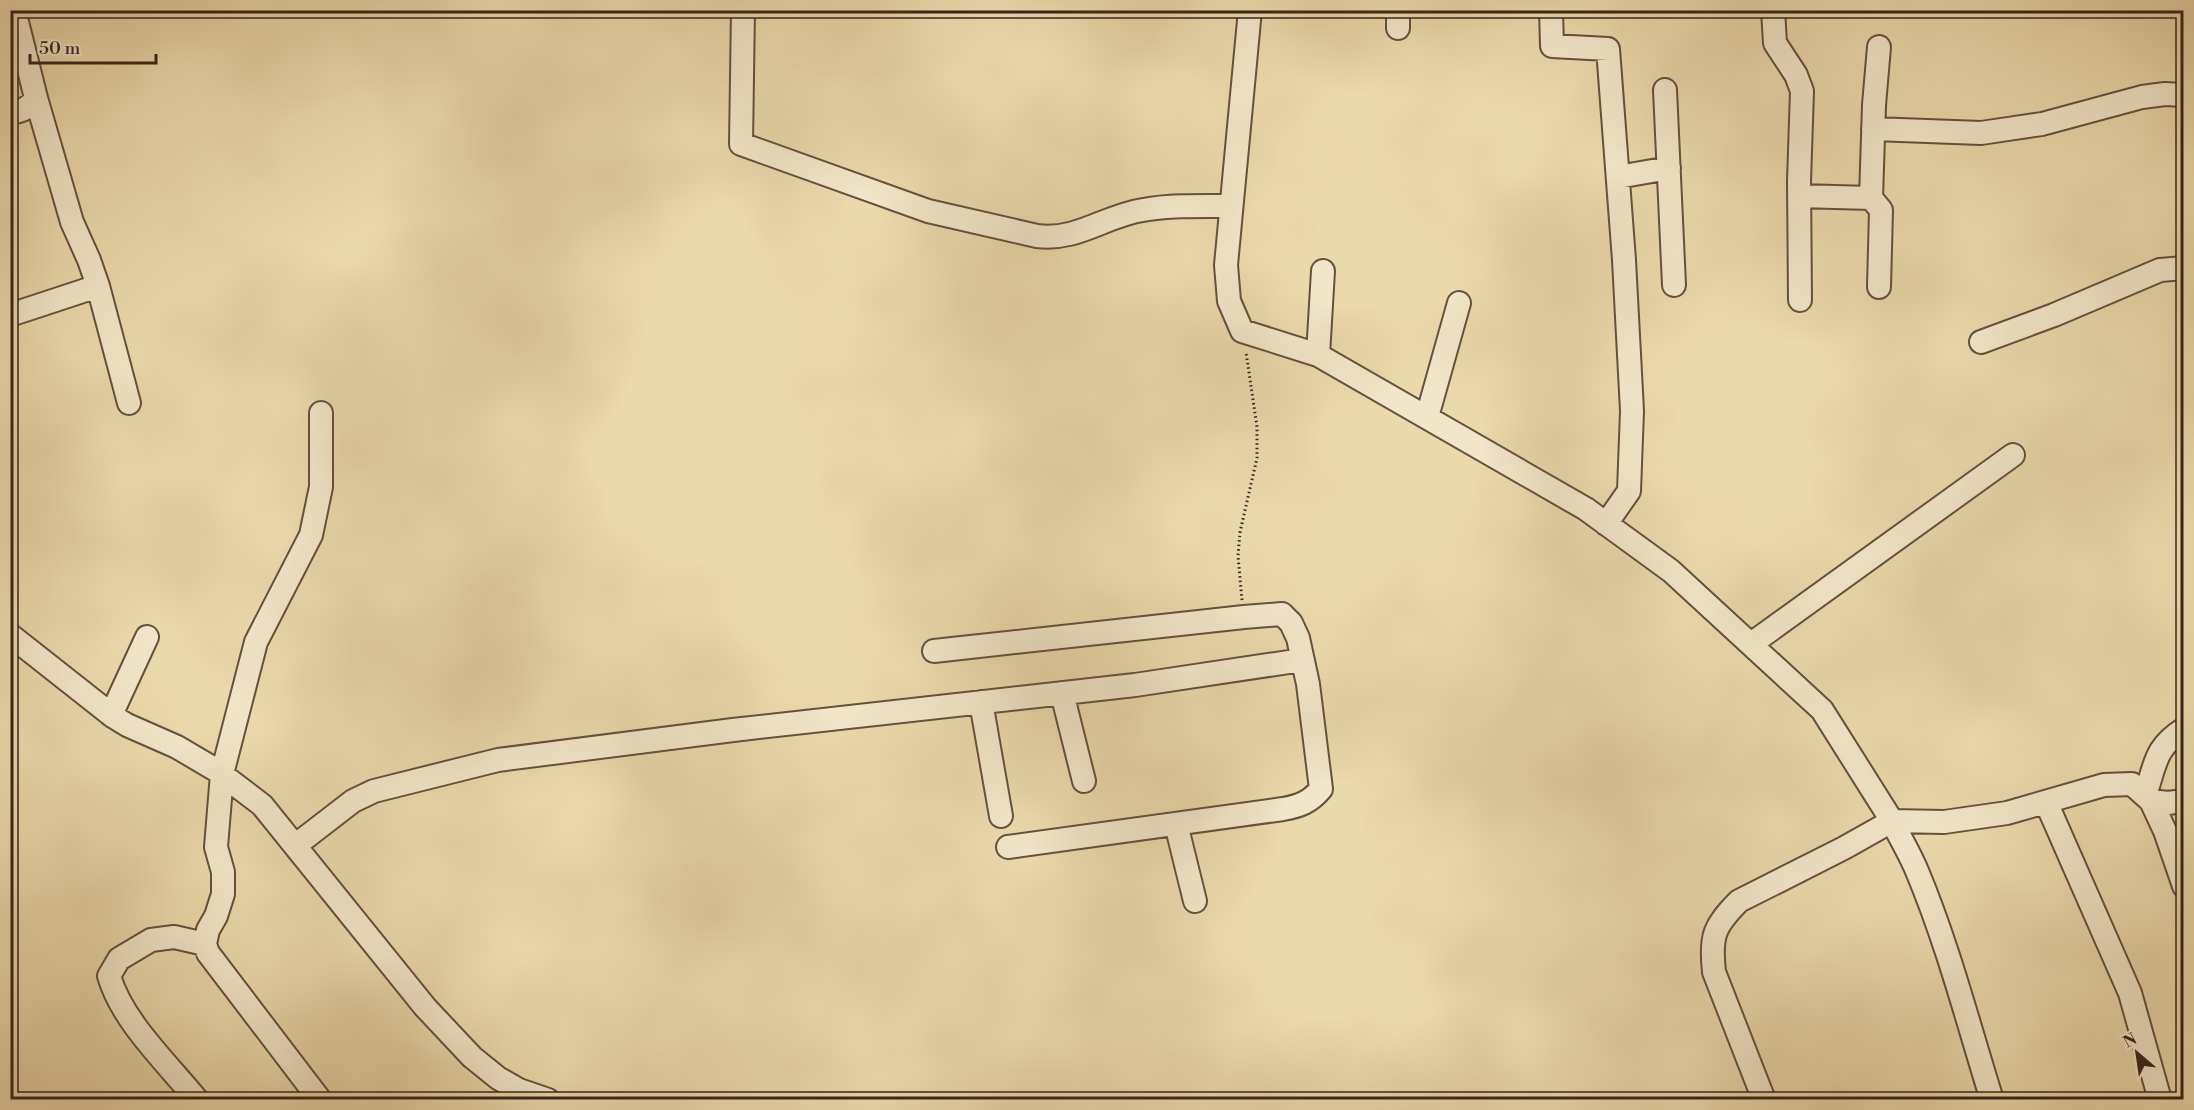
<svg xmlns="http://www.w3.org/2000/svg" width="2194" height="1110" viewBox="0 0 2194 1110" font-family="'Libre Bodoni',serif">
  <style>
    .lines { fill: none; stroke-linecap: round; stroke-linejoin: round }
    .minor-casing { stroke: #64513e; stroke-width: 26 }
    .path { stroke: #37241a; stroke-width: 3; stroke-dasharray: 1.5 3; stroke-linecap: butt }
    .minor { stroke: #f1e6c8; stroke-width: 22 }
  </style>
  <rect width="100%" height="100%" fill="#ead9ab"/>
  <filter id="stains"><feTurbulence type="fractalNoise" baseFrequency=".00333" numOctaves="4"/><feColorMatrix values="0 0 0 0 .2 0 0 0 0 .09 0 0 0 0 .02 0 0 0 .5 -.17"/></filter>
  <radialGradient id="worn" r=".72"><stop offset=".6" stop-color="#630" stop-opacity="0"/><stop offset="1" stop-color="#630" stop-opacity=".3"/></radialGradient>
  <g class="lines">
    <g class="minor-casing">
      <path id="minor" d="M 743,10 L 741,144 L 928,211 L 1037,236 C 1078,241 1104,216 1143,210 C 1172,205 1201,206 1230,206
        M 1250,10 L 1226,265 L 1229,301 L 1242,331 L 1318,355 L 1586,509 L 1671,571 L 1822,710 L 1892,821 L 1844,848 L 1739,901 C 1714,926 1710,936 1714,972 L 1764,1100
        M 1551,10 L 1552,46 L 1608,49 L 1624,260 L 1632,411 L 1629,491 L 1606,524
        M 1773,10 L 1775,43 L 1796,75 L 1802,91 L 1799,181 L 1800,300
        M 1398,28 L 1398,10
        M 1665,90 L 1674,285
        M 36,98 L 72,222 L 89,260 L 98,286 L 129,403
        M 10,113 C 22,111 30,108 36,98 L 14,10
        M 1873,129 L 1981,133 L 2042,124 L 2142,97 L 2165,94 L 2184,95
        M 1618,177 L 1669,168
        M 1799,196 L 1871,198 L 1874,105 L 1879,47
        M 1871,198 L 1881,210 L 1879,287
        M 10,315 L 98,286
        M 1981,342 L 2054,315 L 2160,270 L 2184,268
        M 1318,355 L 1323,271
        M 1427,417 L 1459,303
        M 10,635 L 114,717 L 127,725 L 177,747 L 216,770 L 262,805 L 425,1007 L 472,1057 L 498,1078 L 519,1090 L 548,1100
        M 1751,644 L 2013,455
        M 934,651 L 1244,617 L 1282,614 L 1291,623 L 1298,638 L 1308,684 L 1321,789 C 1310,802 1300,806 1283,809 L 1008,847
        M 1062,693 L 1084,781
        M 981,702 L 1001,816
        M 111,715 L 147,637
        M 2145,795 C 2156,764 2154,748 2184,729
        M 2151,801 L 2168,803 L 2184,801
        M 2046,802 L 2130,993 L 2160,1100
        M 1176,824 L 1195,901
        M 296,845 L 353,801 L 374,791 L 498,760 L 733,730 L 1135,685 L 1302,660
        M 197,1100 C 167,1063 122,1021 109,976 L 119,959 L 151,940 L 174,937 L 205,944
        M 320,1100 L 208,953 L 205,944 L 208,930 L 216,916 L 223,894 L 223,872 L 216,847 L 222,774 L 256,642 L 311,535 L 321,487 L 321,413
        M 1992,1100 C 1968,1023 1948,945 1917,871 C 1910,854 1900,838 1892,821 L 1944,822 L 2007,813 L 2104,785 L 2132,784 L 2151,801 L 2165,831 L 2184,886"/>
    </g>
    <path class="path" d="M 1242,600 L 1238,556 L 1240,532 L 1257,458 L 1257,427 L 1246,352"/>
    <use href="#minor" class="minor"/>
  </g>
  <rect width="2194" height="1110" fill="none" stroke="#ead9ab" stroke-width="36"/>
  <rect x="12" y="12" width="2170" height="1086" fill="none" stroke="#37241a" stroke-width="3"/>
  <rect x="18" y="18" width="2158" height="1074" fill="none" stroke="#37241a" stroke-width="1.5"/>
  <g transform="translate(2137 1053) rotate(331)" stroke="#f1e6c8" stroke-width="4.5" paint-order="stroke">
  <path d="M0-4.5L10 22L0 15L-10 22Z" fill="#37241a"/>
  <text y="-9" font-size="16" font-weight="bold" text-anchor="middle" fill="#37241a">N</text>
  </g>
  <path d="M30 54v9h126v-9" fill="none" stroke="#37241a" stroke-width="3"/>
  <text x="39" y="54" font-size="18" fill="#37241a" stroke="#f1e6c8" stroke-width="4.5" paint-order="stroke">50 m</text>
  <rect width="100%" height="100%" filter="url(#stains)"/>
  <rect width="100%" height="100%" fill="url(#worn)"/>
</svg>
